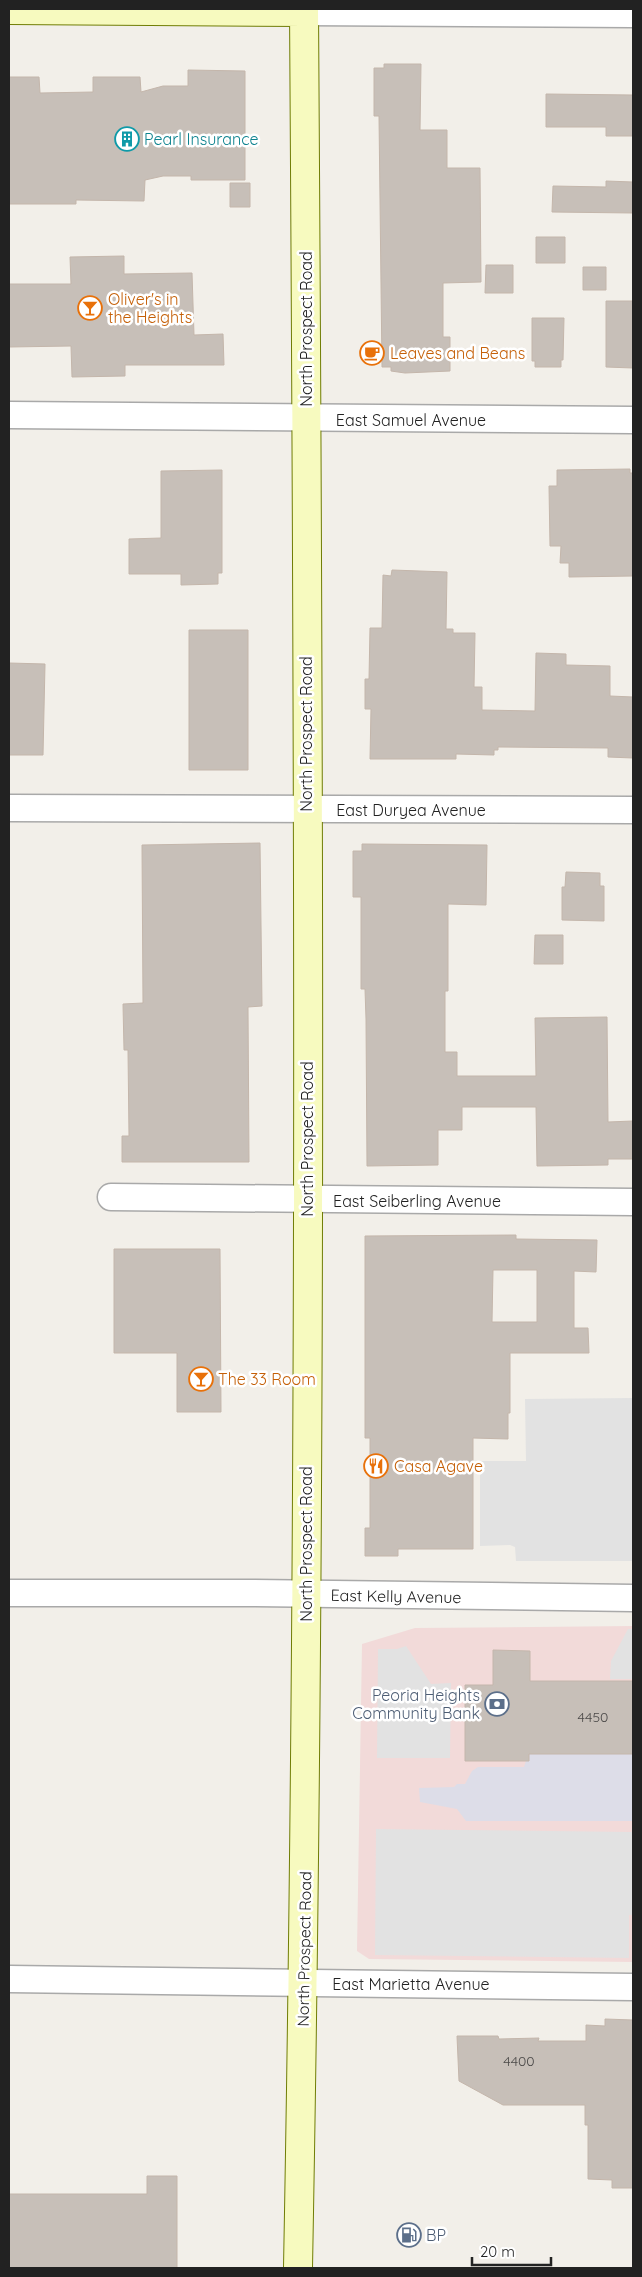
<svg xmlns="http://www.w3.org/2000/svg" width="642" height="2277" viewBox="0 0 642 2277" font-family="Quicksand,sans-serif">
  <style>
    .commercial { fill: #f2dad9 }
    .parking { fill: #e2e2e2 }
    .plaza { fill: #dddde8 }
    .building { fill: #c7bfb8; stroke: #c4b6ab; fill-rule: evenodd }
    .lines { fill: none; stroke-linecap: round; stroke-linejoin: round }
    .street-casing { stroke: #a9a9a9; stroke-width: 29 }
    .secondary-casing { stroke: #707d05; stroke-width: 30 }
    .street { stroke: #fff; stroke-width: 26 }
    .secondary { stroke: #f7fabf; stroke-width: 28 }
    .labels { text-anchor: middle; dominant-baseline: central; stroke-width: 5; stroke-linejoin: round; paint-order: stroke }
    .number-label { font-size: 14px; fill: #4b4948 }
    .culture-label { font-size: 16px; fill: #0d838f; stroke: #fff; text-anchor: start }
    .food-label { font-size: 16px; fill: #c56008; stroke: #fff; text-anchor: start }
    .street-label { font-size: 16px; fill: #222; stroke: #fff }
    .service-label { font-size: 16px; fill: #4e5e75; stroke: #fff; text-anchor: end }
  </style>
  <rect width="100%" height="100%" fill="#f2efe9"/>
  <path class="commercial" d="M 633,1626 L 633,1962 L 369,1959 L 357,1951 L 362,1644 L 415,1628 Z"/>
  <path class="parking" d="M 633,1398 L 633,1561 L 516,1561 L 515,1547 L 510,1545 L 480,1546 L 480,1461 L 526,1461 L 525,1399 Z
    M 628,1629 L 633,1629 L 633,1679 L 610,1679 L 611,1661 Z
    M 406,1646 L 431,1684 L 451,1683 L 450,1758 L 377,1758 L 378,1649 L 397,1649 Z
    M 376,1829 L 633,1832 L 633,1915 L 629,1915 L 629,1958 L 375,1955 Z"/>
  <path class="plaza" d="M 529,1754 L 633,1754 L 633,1821 L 466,1821 L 457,1809 L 420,1802 L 419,1788 L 454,1787 L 457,1784 L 465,1784 L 472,1771 L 478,1767 L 524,1767 L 526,1761 L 529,1761 Z"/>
  <path class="building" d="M 384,64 L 421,64 L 420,130 L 447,130 L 447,168 L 480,168 L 481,282 L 443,283 L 443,337 L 450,337 L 450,371 L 405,373 L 391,371 L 391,367 L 382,367 L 379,116 L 374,116 L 374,68 L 384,68 Z
    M 188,70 L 245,71 L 245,180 L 191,180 L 191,176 L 163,176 L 145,180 L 144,201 L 76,200 L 76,204 L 9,204 L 9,77 L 39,77 L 40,93 L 93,92 L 93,77 L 140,77 L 141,92 L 163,86 L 188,86 Z
    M 546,94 L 633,95 L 633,136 L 606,136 L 606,127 L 546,127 Z
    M 606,181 L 633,182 L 633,213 L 552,212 L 553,186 L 606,187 Z
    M 230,183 L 250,183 L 250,207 L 230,207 Z
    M 536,237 L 565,237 L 565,263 L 536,263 Z
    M 124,256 L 124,274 L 192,273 L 194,335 L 223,334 L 224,365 L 125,365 L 125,376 L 72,377 L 71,346 L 9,347 L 9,284 L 71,284 L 70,257 Z
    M 486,265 L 513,265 L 513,293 L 485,293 Z
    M 583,267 L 606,267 L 606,290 L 583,290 Z
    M 606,301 L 633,301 L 633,368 L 606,367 Z
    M 532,318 L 564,318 L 563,360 L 561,360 L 561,367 L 535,367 L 535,361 L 532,361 Z
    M 630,469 L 630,473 L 633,473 L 633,576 L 569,577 L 569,563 L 560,563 L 561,546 L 550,546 L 549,486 L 557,486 L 557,470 Z
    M 222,470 L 222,573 L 218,573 L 218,584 L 181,585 L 181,574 L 129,574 L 129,539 L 161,538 L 161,471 Z
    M 392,570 L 447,572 L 446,629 L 453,629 L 453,633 L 475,633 L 474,687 L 482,687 L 482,710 L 535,711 L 536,653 L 566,654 L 566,665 L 610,666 L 610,696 L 633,697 L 633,758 L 608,757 L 608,748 L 498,747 L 498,750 L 494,750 L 494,755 L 456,754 L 456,759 L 370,759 L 371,709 L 365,709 L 365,679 L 369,679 L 370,628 L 382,628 L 383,575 L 391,576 Z
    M 189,630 L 248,630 L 248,770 L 189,770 Z
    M 9,663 L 45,664 L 43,755 L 9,755 Z
    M 260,843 L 262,1006 L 248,1007 L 249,1162 L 122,1162 L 122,1136 L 129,1136 L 128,1050 L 124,1050 L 123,1004 L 143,1003 L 142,845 Z
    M 362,844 L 487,845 L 486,905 L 448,904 L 448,991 L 445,991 L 445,1052 L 457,1052 L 457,1076 L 536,1076 L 535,1018 L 607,1017 L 608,1122 L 633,1121 L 633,1159 L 608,1159 L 608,1165 L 537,1166 L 536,1107 L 462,1107 L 462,1130 L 438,1130 L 438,1165 L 367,1166 L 366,1019 L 365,989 L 361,989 L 361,897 L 353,897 L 353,851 L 362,851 Z
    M 566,872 L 600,873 L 600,886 L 604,886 L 604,921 L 562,920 L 562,887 L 565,887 Z
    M 535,935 L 563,935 L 563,964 L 534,964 Z
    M 516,1235 L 516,1239 L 597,1240 L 596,1272 L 574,1271 L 574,1328 L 588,1328 L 589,1353 L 510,1353 L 510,1413 L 508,1413 L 508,1439 L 473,1438 L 473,1549 L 398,1549 L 398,1556 L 365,1556 L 365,1528 L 370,1528 L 370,1438 L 365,1438 L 365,1236 ZM 493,1270 L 537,1270 L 537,1322 L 492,1322 Z
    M 114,1249 L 220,1249 L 221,1412 L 177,1412 L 177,1353 L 114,1353 Z
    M 493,1650 L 530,1651 L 530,1681 L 633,1681 L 633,1754 L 529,1754 L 529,1761 L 465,1761 L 465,1685 L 493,1685 Z
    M 605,2019 L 633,2020 L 633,2188 L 612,2188 L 612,2180 L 588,2179 L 588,2125 L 585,2125 L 585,2105 L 503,2105 L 459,2081 L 457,2036 L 498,2036 L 499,2039 L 539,2038 L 538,2041 L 586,2041 L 586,2025 L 605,2026 Z
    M 147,2176 L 177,2176 L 177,2268 L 9,2268 L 9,2194 L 147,2194 Z"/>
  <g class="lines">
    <g class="street-casing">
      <path id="street" d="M 304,12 L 633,14
        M 9,415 L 633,420
        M 9,808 L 633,810
        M 111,1197 L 633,1202
        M 9,1593 L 255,1593 L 633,1598
        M 9,1979 L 633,1987"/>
    </g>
    <g class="secondary-casing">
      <path id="secondary" d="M 9,10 L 304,12
        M 298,2268 C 312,1515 309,762 304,9"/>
    </g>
    <use href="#street" class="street"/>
    <use href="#secondary" class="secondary"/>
  </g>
  <defs>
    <g id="building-ring" transform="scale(1.25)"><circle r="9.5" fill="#fff" stroke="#0f9aa8" stroke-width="1.5"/><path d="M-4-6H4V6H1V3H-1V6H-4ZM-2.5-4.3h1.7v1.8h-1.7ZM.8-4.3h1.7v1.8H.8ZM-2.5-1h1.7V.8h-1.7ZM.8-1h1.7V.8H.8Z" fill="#0f9aa8"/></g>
    <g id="bar-ring" transform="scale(1.25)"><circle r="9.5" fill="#fff" stroke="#e8710a" stroke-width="1.5"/><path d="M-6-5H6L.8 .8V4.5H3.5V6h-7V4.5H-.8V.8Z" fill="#e8710a"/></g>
    <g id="cafe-ring" transform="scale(1.25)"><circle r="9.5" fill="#fff" stroke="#e8710a" stroke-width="1.5"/><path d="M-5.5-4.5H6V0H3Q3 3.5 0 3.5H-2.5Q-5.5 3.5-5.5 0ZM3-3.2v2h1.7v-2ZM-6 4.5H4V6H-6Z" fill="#e8710a"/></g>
    <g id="restaurant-ring" transform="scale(1.25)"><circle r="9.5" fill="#fff" stroke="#e8710a" stroke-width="1.5"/><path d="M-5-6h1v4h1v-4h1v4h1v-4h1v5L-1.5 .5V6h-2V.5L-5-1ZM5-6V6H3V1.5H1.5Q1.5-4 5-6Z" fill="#e8710a"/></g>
    <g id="bank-ring" transform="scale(1.25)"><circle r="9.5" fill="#fff" stroke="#5c6f8a" stroke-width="1.5"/><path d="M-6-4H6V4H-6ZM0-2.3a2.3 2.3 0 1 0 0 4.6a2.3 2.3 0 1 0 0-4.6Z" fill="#5c6f8a"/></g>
    <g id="fuel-ring" transform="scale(1.25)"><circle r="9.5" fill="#fff" stroke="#5c6f8a" stroke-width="1.5"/><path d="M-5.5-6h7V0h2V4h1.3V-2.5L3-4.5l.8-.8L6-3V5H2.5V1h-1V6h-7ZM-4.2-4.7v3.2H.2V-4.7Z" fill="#5c6f8a"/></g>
  </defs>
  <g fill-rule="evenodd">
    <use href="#building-ring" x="127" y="139"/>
    <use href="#bar-ring" x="90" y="308"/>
    <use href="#cafe-ring" x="372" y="353"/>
    <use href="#bar-ring" x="201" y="1379"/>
    <use href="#restaurant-ring" x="376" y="1466"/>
    <use href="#bank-ring" x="497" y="1704"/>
    <use href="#fuel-ring" x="409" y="2235"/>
  </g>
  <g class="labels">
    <g class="number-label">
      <text x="593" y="1717">4450</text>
      <text x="519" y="2061">4400</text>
    </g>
    <g class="culture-label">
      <text x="144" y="139">Pearl Insurance</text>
    </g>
    <g class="food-label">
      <text x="108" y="299">Oliver's in<tspan x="108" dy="18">the Heights</tspan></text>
      <text x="390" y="353">Leaves and Beans</text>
      <text x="218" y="1379">The 33 Room</text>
      <text x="394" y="1466">Casa Agave</text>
    </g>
    <g class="street-label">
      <text transform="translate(306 329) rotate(-90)">North Prospect Road</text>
      <text x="411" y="420">East Samuel Avenue</text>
      <text transform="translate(306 734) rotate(-90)">North Prospect Road</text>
      <text x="411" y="810">East Duryea Avenue</text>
      <text transform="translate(307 1139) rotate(-90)">North Prospect Road</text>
      <text x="417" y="1201">East Seiberling Avenue</text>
      <text transform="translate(306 1544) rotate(-90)">North Prospect Road</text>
      <text transform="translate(396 1596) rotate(1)">East Kelly Avenue</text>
      <text transform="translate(304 1949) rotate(-89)">North Prospect Road</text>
      <text x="411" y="1984">East Marietta Avenue</text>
    </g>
    <g class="service-label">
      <text x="480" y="1695">Peoria Heights<tspan x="480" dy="18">Community Bank</tspan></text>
      <text x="426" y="2235" text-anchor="start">BP</text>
    </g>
  </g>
  <rect width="642" height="2277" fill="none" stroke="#222222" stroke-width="20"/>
  <path d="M472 2257v8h79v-8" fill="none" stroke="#222222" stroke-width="2.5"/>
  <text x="480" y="2257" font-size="15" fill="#222222" stroke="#ffffff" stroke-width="4" paint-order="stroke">20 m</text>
</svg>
